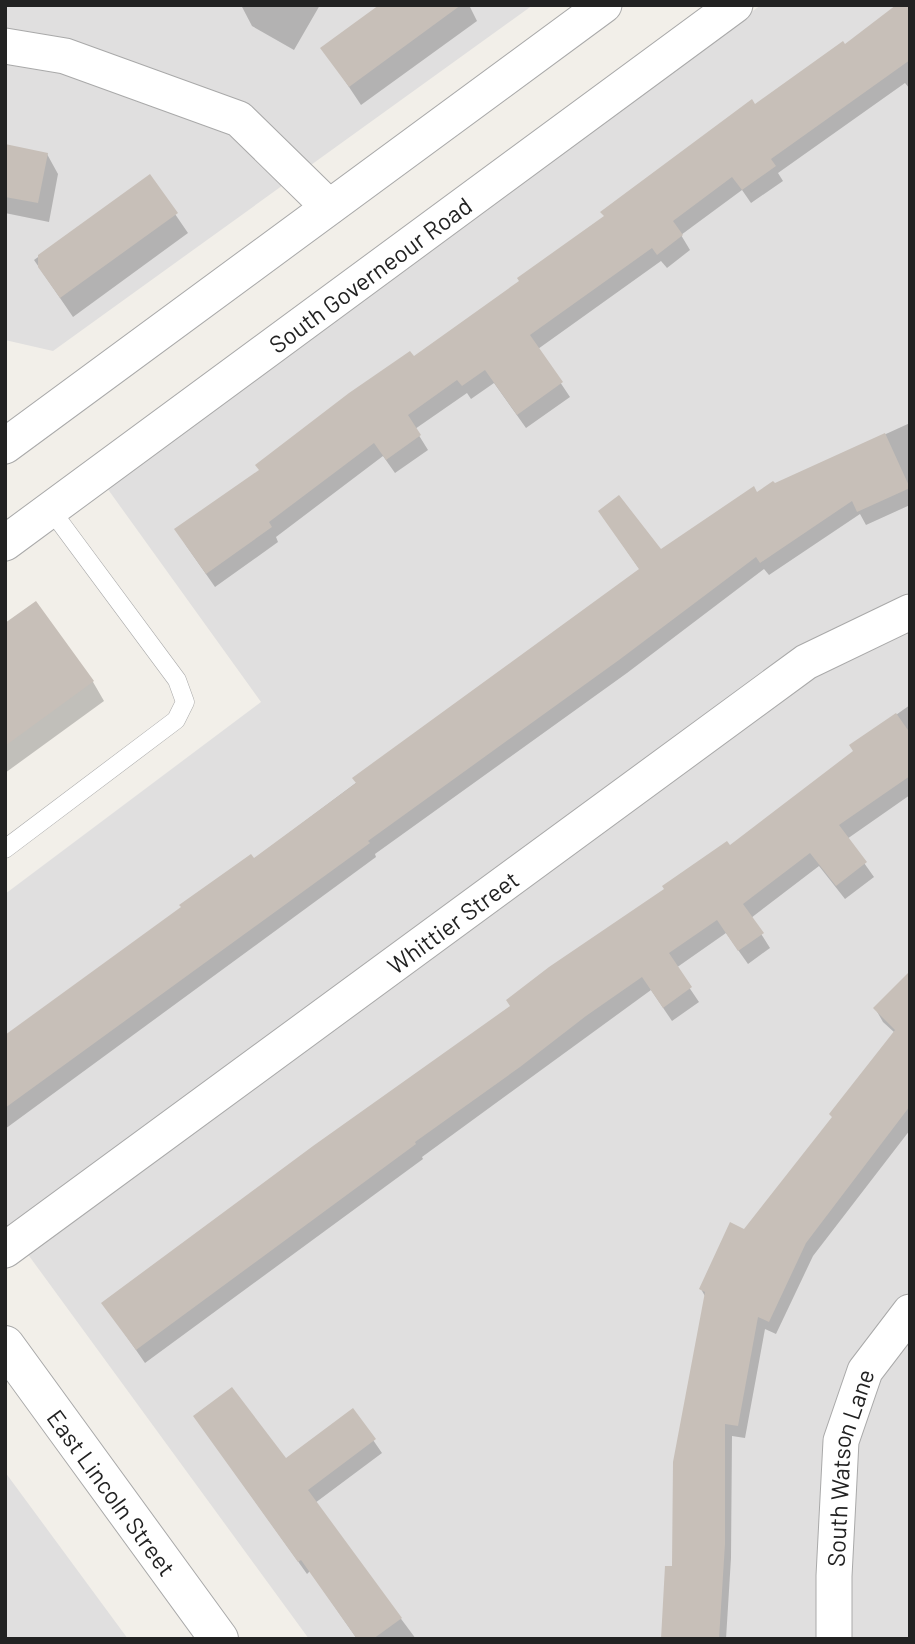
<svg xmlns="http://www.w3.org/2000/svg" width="915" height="1644" viewBox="0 0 915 1644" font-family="Barlow,sans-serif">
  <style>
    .residential { fill: #e0dfdf }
    .shadow { fill: #0003 }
    .building { fill: #c7bfb8 }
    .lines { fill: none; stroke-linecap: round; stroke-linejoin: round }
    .service-casing { stroke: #a9a9a9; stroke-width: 19 }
    .minor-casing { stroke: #a9a9a9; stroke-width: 37 }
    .tertiary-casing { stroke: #a9a9a9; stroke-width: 40 }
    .service { stroke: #fff; stroke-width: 18 }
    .minor { stroke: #fff; stroke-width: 35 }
    .tertiary { stroke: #fff; stroke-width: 38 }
    .labels { text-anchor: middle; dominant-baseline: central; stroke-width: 5; stroke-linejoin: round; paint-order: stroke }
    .street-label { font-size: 24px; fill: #222; stroke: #fff }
  </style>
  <rect width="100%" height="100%" fill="#f2efe9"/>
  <path class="residential" d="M 5,5 L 533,5 L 53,351 L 5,340 Z
    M 761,5 L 910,5 L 910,1639 L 309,1639 L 5,1223 L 5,894 L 261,702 L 107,488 Z
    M 5,1472 L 128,1639 L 5,1639 Z"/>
  <path class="shadow" d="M 241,5 L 320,5 L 294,50 L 252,26 Z
    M 382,5 L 469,5 L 477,21 L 361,105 L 323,48 Z
    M 910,5 L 910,89 L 905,83 L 778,173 L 783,181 L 751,203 L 742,190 L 681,235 L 690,250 L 667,268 L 661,261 L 538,349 L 570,397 L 526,428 L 494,383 L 471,399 L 467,393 L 415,429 L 428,450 L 395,473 L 383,456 L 276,537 L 278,542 L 215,587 L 185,544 L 413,359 L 521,282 L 755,107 Z
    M 5,146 L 47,154 L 58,174 L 49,222 L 5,213 Z
    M 149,176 L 188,233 L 73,317 L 34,260 Z
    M 910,423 L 910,505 L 866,525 L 860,514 L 769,575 L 764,569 L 627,673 L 375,854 L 376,857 L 5,1129 L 5,1037 L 253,860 L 640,570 L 600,512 L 661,551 L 774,485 Z
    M 5,625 L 93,682 L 104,701 L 5,773 Z
    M 910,705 L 910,795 L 847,839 L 874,877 L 845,899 L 819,866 L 751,918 L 770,948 L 748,964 L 726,933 L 676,968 L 699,1002 L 672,1021 L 651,990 L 422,1157 L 423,1159 L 145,1363 L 104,1304 L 729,848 L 855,752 L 852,746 Z
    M 910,974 L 910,1130 L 813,1256 L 776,1334 L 765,1329 L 745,1438 L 732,1436 L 731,1558 L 726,1639 L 662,1639 L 674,1568 L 706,1298 L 701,1289 L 833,1118 L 895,1033 L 883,1022 L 875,1008 Z
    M 353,1411 L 382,1453 L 315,1503 L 416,1639 L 357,1639 L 310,1571 L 307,1574 L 195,1417 L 285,1461 Z"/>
  <path class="building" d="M 379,5 L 461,5 L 349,87 L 320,48 Z
    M 896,5 L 910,5 L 910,60 L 771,159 L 776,166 L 742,190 L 732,177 L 673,221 L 683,235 L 657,255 L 652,248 L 530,335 L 563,382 L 517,415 L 485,370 L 462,386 L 457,380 L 408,415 L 421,435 L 386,460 L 374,443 L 269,522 L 272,527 L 206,574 L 174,529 L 259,470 L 255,465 L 349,393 L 410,351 L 414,356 L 519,281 L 517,278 L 604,216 L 600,212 L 752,99 L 755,104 L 843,41 L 845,44 Z
    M 5,144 L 48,153 L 38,203 L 5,197 Z
    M 150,174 L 178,213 L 60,298 L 38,267 L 38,255 Z
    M 885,433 L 910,488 L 857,512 L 852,501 L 760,563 L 756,557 L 619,660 L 368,841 L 370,843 L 5,1108 L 5,1035 L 181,907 L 179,905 L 251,854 L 254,858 L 356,783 L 352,778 L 639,569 L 598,511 L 619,495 L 661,549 L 754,486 L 757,492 L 773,481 L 775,483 Z
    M 36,601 L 94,681 L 5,746 L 5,623 Z
    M 896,713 L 910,733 L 910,776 L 839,825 L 867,862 L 836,886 L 810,853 L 743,904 L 764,933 L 738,951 L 717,920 L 669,953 L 692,987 L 663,1008 L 642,977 L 586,1016 L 520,1067 L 415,1142 L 416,1144 L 136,1350 L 101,1303 L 313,1146 L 510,1006 L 506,1000 L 549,967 L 664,889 L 662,886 L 727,841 L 730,845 L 853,751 L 849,745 Z
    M 910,971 L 910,1106 L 806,1243 L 769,1322 L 758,1317 L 738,1426 L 725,1424 L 725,1544 L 719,1639 L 661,1639 L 665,1566 L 672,1566 L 673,1462 L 705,1292 L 699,1289 L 730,1222 L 744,1229 L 832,1117 L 829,1114 L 895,1030 L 873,1008 Z
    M 232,1387 L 286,1458 L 353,1408 L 376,1439 L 308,1490 L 402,1618 L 373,1639 L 357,1639 L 301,1560 L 298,1562 L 193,1416 Z"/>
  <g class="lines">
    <g class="service-casing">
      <path id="service" d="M 5,849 L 176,720 L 185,702 L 177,680 L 51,510"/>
    </g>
    <g class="minor-casing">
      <g id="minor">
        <path d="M 5,46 L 65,56 L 239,119 L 329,207"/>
        <path d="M 5,446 L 604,5"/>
        <path id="s1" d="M 5,543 L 735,5"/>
        <path id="s2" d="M 5,1250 L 806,662 L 910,612"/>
        <path id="s3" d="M 834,1639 L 834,1576 L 841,1441 L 865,1371 L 910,1312"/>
      </g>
    </g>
    <g class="tertiary-casing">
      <g id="tertiary">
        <path id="s4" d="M 5,1345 L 219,1639"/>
      </g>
    </g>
    <use href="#service" class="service"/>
    <use href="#minor" class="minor"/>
    <use href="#tertiary" class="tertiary"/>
  </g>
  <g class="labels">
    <g class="street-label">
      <text stroke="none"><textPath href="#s1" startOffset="453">South Governeour Road</textPath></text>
      <text stroke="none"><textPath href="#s2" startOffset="555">Whittier Street</textPath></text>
      <text stroke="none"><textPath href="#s3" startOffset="173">South Watson Lane</textPath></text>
      <text stroke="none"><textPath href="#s4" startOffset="182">East Lincoln Street</textPath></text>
    </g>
  </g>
  <rect width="915" height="1644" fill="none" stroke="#222222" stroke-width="14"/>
</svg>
